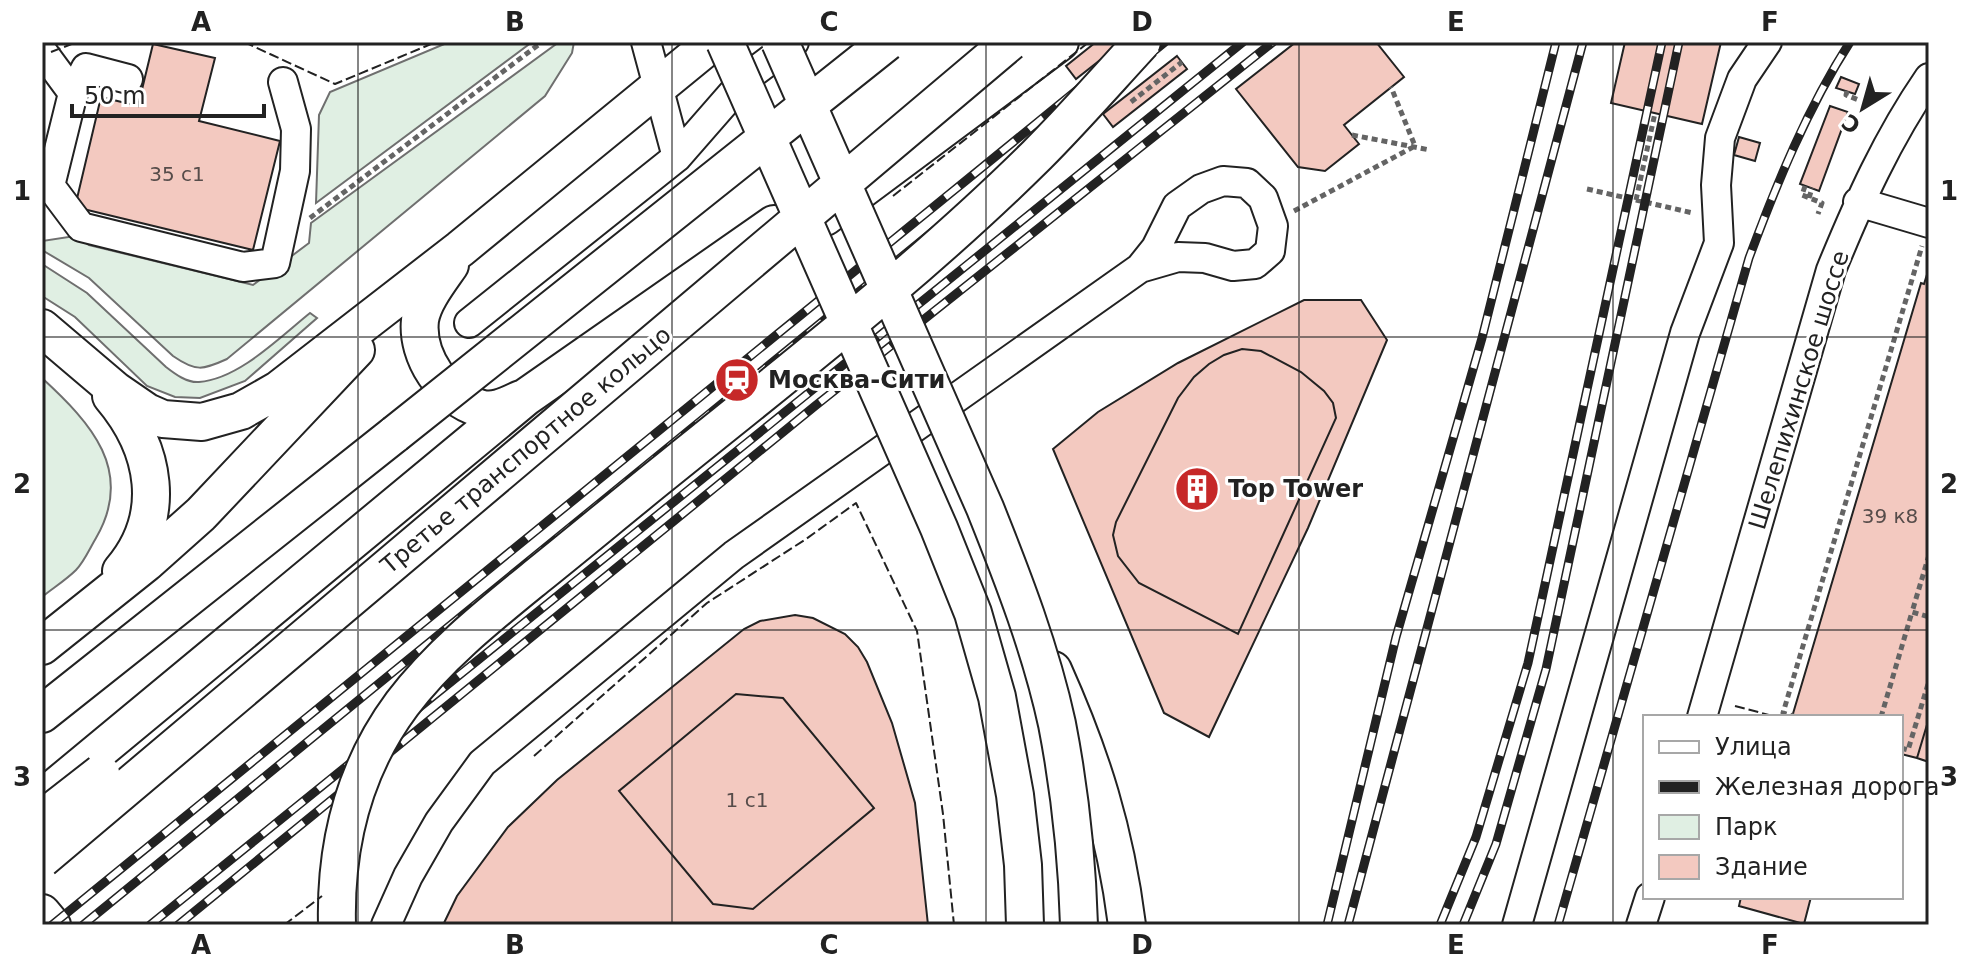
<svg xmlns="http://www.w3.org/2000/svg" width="1971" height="967" viewBox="0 0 1971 967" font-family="'DejaVu Sans',sans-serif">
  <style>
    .green { fill: #e0efe3; stroke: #6f6f6f; stroke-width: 2 }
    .building { fill: #f3c9c0; stroke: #222; stroke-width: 2 }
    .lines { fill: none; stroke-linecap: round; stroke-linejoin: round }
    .minor-casing { stroke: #222; stroke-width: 32 }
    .major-casing { stroke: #222; stroke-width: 40 }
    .path { stroke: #646464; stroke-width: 5; stroke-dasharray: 6 4; stroke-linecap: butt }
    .minor { stroke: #fff; stroke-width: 28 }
    .major { stroke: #fff; stroke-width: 36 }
    .rail-casing { stroke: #222; stroke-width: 9 }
    .rail { stroke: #fff; stroke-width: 6; stroke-dasharray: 18; stroke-linecap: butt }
    .major-bridge-casing { stroke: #222; stroke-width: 40; stroke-linecap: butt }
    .major-bridge { stroke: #fff; stroke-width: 36 }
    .fence { stroke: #222; stroke-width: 2; stroke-dasharray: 10 4; stroke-linecap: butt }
    .grid { fill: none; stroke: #222; stroke-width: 2; stroke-opacity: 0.55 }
    .labels { text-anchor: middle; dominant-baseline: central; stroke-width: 6; stroke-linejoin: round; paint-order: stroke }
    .number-label { font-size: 20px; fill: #564c4a }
    .poi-label { font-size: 24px; font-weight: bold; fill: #222; stroke: #fff; text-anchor: start }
    .street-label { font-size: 24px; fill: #222; stroke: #fff }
    .neatline { fill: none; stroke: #222; stroke-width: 3 }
    .grid-label { font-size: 26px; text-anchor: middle; font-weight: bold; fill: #222 }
  </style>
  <rect width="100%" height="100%" fill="#fff"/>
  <path class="green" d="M 449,42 L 532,42 L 316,203 L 319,115 L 330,92 Z
    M 559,42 L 574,42 L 572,53 L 545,96 L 227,359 C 203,370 196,372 173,356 L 89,278 L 42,250 L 42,241 L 75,236 L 89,245 L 253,285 L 309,243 L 311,223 Z
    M 42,264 L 87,293 L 166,367 C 175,374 187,383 199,382 C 239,379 280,337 310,313 L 317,318 L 245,381 L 200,398 L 175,397 L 147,386 L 75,317 L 42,296 Z
    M 42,378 C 91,423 135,471 96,538 C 90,548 84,562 76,570 C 66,580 53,588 42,597 Z"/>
  <path class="building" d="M 1096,42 L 1123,42 L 1076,79 L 1066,66 Z
    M 1296,42 L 1376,42 L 1404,77 L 1344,125 L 1359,144 L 1325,171 L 1298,167 L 1236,89 Z
    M 1625,42 L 1721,42 L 1702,124 L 1611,103 Z
    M 153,44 L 215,58 L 199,121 L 280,141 L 253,250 L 75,207 L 101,97 L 138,106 Z
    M 1177,56 L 1187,69 L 1113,127 L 1103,114 Z
    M 1841,77 L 1859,84 L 1855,94 L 1836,88 Z
    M 1830,106 L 1848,112 L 1819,191 L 1800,184 Z
    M 1739,137 L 1760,143 L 1755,161 L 1734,155 Z
    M 1929,268 L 1929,718 L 1917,758 L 1901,754 L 1901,717 L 1792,717 L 1921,283 L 1924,284 Z
    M 1304,300 L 1361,300 L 1387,340 L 1308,528 L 1209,737 L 1164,713 L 1053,449 L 1098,412 L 1178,363 Z
    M 1242,349 L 1261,351 L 1301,372 L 1324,391 L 1333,403 L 1336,418 L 1238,634 L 1139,583 L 1118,556 L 1113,535 L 1116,522 L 1178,398 L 1194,377 L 1209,364 L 1224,355 Z
    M 795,615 L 813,618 L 845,634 L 858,647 L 867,662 L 892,723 L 915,803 L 928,925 L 443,925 L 457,896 L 508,827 L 557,780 L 744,629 L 760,621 Z
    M 736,694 L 783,698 L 874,808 L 753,909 L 713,904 L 619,791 Z
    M 1929,718 L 1929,762 L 1917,758 Z
    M 1741,897 L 1811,897 L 1804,924 L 1739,906 Z"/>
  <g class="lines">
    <g class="minor-casing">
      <path id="minor" d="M 646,42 L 677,157
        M 42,51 L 73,93 L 50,186
        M 73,93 L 86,68 L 128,79
        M 42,175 L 81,227 L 243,267 L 275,263 L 295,171 L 296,129 L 283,82
        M 1858,202 L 1929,223
        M 469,323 L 677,157 L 746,78 L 794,42
        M 1702,717 L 1831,270 C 1859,202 1887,139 1929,78
        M 386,925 L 408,876 L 439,822 L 482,763 L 734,555 L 1140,268 L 1156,248 L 1177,206 L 1201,189 L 1223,181 L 1247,183 L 1263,198 L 1273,226 L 1270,251 L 1255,264 L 1233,266 L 1205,258 L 1178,257 L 1140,268
        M 1517,925 L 1685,333 L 1719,243 L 1716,185 L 1720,138 L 1742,79 L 1767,42
        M 1641,925 L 1650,897"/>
    </g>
    <g class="major-casing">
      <path id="major" d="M 825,217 L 1060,42
        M 450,265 C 439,281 423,301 420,320 C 416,356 444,398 479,408 C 494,413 508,405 521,399
        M 42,328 L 115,390 L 147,412 L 163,419 L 202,422 L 241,411 L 278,390 L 460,249 L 713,42
        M 111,396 C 156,449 168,516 121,571
        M 42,646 L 146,563 L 201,514 L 356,350
        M 1053,670 C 1092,757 1115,831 1127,925
        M 42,714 L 395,434
        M 53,789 L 526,397 L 774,224
        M 42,913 L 52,925"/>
    </g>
    <path class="path" d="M 1847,91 L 1846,95 L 1871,105
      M 1131,102 L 1182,62
      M 1352,135 L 1430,150
      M 1805,186 L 1802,195 L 1822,203 L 1818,214
      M 1587,189 L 1636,200 L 1655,113
      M 1809,198 L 1812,188
      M 1636,200 L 1693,213
      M 1294,211 L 1415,146 L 1391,87
      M 310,218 L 542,42
      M 1929,555 L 1912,612 L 1929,617
      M 1796,717 L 1783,713 L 1922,246
      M 1881,717 L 1912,612
      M 1901,748 L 1908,750 L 1929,681"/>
    <use href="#minor" class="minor"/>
    <use href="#major" class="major"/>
    <g class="rail-casing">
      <path id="rail" d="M 52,925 L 1136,42
        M 83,925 L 1165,42
        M 150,925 L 1243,42
        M 178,925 L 815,406 L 1273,42
        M 1327,925 L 1396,637 L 1482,338 L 1556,42
        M 1348,925 L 1583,42
        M 1440,925 L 1476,837 L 1528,663 L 1662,42
        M 1463,925 L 1496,844 L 1546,669 L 1679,42
        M 1558,925 L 1749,258 C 1777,183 1807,109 1850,42"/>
    </g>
    <use href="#rail" class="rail"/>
    <g class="major-bridge-casing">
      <path id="major-bridge" d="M 725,42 L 939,528 L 973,613 L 997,697 L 1015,795 L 1023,865 L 1025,925
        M 780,42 L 985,508 C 1013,578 1041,650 1057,724 C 1070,791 1077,857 1079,925
        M 395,434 L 887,42
        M 42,819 L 101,773
        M 42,859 L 1010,42
        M 337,925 C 335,845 353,770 402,704 C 439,655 488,616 536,577 C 581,541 625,504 670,468 C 795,367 922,269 1037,155 C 1073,119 1107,80 1142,42"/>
    </g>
    <use href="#major-bridge" class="major-bridge"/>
    <path class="fence" d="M 244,42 L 335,84 L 436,42
      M 51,52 L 77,42
      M 893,196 L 1089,42
      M 1735,706 L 1777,717
      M 534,756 L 707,603 L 806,539 L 856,503 L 917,631 L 943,814 L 954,925
      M 284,925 L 322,896"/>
  </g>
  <path class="grid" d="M 358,42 L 358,925M 672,42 L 672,925M 986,42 L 986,925M 1299,42 L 1299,925M 1613,42 L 1613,925M 42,337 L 1929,337M 42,630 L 1929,630"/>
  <defs>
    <g id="station-disc" transform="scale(2.3)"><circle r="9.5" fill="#c62828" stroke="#fff"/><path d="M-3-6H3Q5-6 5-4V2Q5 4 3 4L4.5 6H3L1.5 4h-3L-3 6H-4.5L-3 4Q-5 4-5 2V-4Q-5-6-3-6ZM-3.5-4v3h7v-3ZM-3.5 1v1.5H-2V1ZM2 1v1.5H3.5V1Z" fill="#fff"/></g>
    <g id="building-disc" transform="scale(2.3)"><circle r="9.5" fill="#c62828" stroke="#fff"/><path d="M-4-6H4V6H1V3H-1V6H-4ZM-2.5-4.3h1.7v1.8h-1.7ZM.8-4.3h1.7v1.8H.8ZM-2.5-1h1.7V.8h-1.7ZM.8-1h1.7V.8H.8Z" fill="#fff"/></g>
  </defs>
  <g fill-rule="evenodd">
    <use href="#station-disc" x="737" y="380"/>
    <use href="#building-disc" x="1197" y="489"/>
  </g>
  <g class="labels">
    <g class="number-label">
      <text x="177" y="174">35 с1</text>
      <text x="1890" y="516">39 к8</text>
      <text x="747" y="800">1 с1</text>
    </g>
    <g class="poi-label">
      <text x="768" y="380">Москва-Сити</text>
      <text x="1228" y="489">Top Tower</text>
    </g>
    <g class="street-label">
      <text transform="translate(1799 390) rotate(-73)">Шелепихинское шоссе</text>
      <text transform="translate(526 450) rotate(-40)">Третье транспортное кольцо</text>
    </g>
  </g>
  <rect width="1971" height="967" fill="none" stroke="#ffffff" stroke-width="88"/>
  <rect x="1643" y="715" width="260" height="184" fill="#ffffff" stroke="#a7a7a7" stroke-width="2"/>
  <rect x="1659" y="741" width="40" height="12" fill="#ffffff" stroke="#a7a7a7" stroke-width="2"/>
  <text x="1715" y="755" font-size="24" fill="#222222">Улица</text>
  <rect x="1659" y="781" width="40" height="12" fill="#222222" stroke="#a7a7a7" stroke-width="2"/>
  <text x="1715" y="795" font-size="24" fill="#222222">Железная дорога</text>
  <rect x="1659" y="815" width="40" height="24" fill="#e0efe3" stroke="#a7a7a7" stroke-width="2"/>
  <text x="1715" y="835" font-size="24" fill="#222222">Парк</text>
  <rect x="1659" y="855" width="40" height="24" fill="#f3c9c0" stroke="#a7a7a7" stroke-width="2"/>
  <text x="1715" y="875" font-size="24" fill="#222222">Здание</text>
  <g transform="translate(1863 108) rotate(217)" stroke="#ffffff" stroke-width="6" paint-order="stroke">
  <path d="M0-6L14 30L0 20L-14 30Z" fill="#222222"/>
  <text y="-12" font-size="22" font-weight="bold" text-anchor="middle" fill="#222222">С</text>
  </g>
  <path d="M72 104v12h192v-12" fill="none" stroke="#222222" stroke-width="4"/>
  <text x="84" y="104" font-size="24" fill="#222222" stroke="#ffffff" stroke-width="6" paint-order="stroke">50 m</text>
  <rect x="44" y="44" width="1883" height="879" class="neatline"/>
  <g class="grid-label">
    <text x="201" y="31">A</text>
    <text x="515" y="31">B</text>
    <text x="829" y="31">C</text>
    <text x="1142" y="31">D</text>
    <text x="1456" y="31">E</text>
    <text x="1770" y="31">F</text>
    <text x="22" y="200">1</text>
    <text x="1949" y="200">1</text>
    <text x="22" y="493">2</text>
    <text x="1949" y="493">2</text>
    <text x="22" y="786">3</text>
    <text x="1949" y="786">3</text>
    <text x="201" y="954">A</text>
    <text x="515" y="954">B</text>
    <text x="829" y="954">C</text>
    <text x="1142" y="954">D</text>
    <text x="1456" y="954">E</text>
    <text x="1770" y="954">F</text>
  </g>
</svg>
